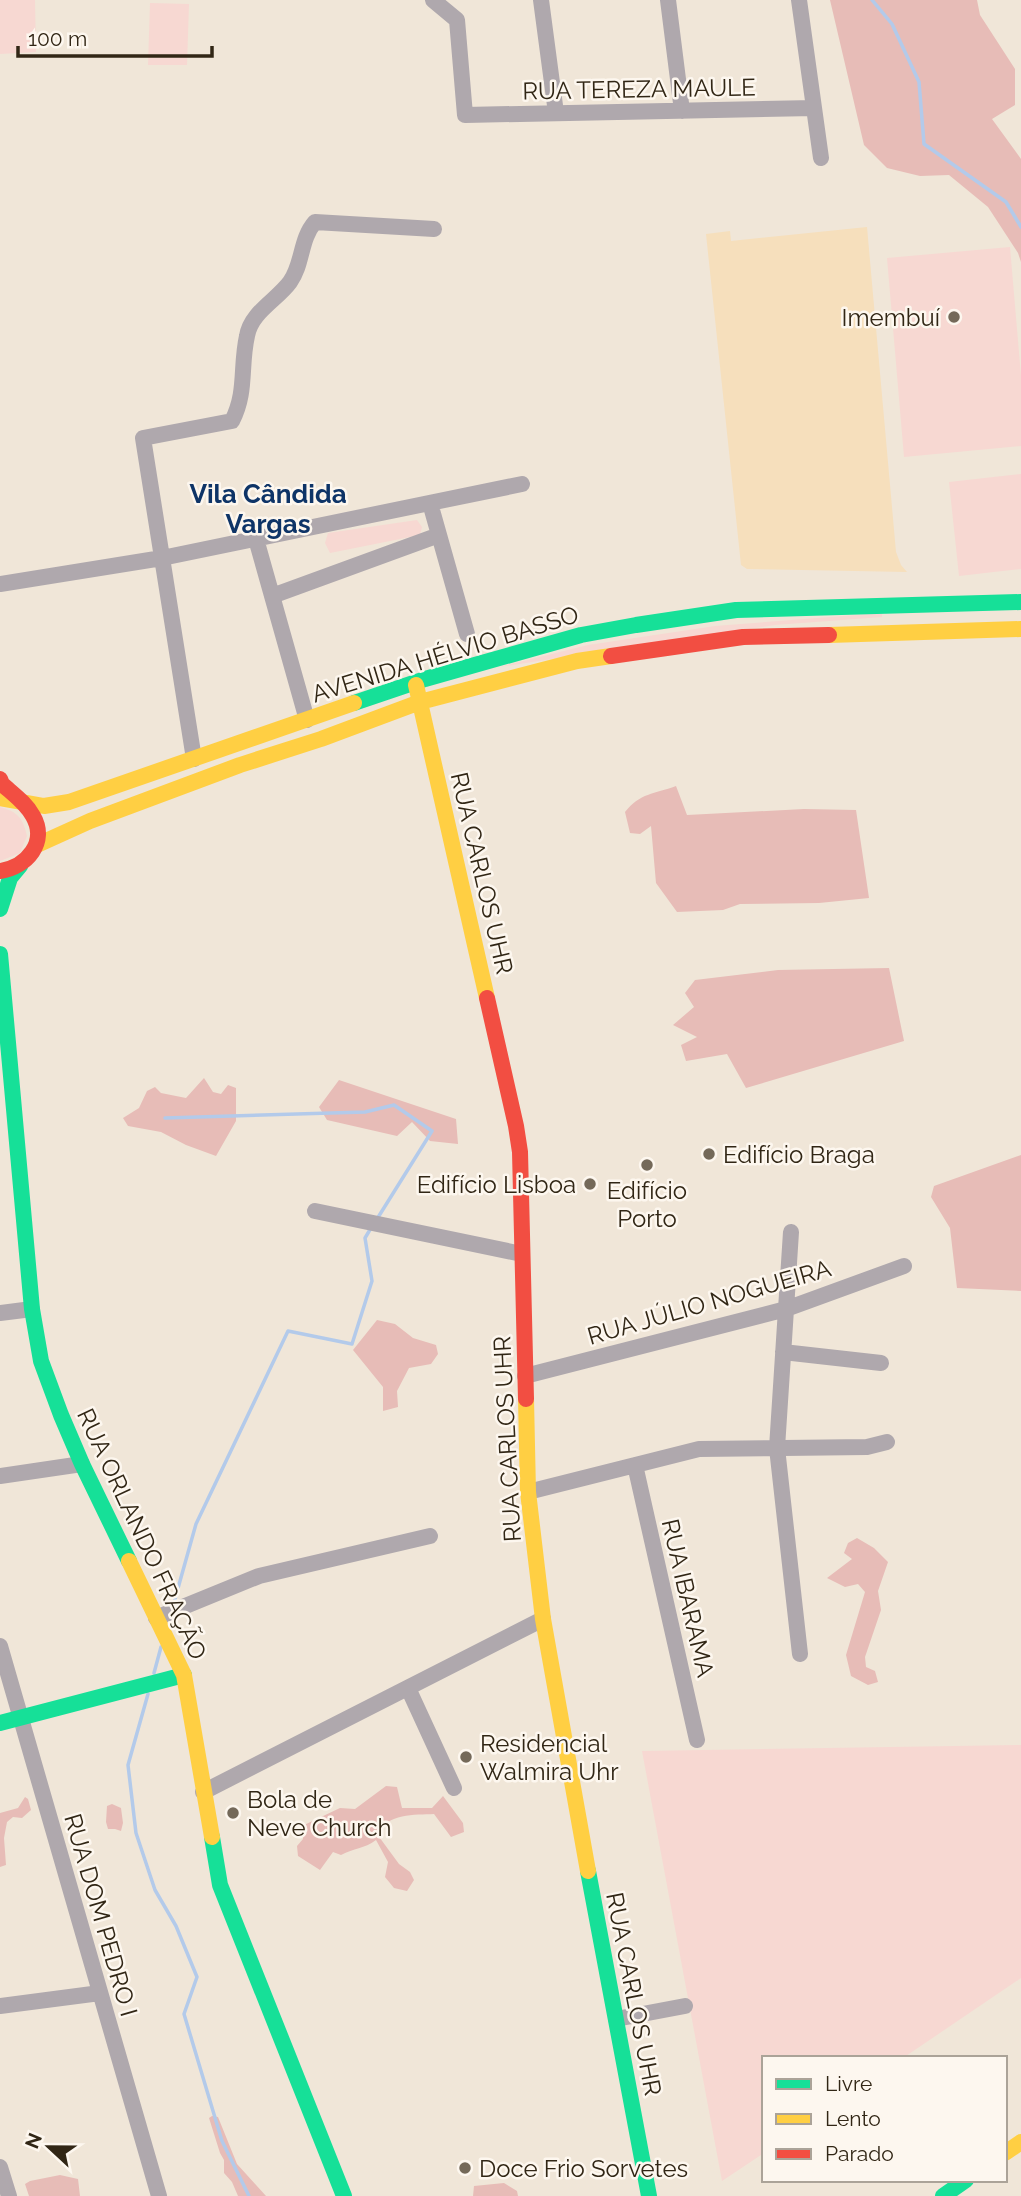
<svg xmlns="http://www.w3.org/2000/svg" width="1021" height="2196" viewBox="0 0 1021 2196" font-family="Raleway,sans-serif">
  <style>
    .built { fill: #f6dfbc }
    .green { fill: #f7d8d2 }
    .forest { fill: #e7bcb7 }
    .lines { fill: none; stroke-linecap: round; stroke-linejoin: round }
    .stream { stroke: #b3caea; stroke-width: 3.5 }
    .street { stroke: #afa8ad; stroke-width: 16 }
    .fast { stroke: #16e098; stroke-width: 16 }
    .slow { stroke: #ffcf43; stroke-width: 16 }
    .jam { stroke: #f24e42; stroke-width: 16 }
    .poi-dot { fill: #746959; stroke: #fdf7ef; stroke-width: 2.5 }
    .labels { text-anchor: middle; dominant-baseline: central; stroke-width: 5; stroke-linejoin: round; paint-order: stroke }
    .street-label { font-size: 24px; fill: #312615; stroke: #fdf7ef }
    .poi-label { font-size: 24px; fill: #312615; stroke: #fdf7ef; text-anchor: start }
    .neighbourhood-label { font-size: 26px; font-weight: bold; fill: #0e3467; stroke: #fdf7ef }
  </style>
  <rect width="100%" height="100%" fill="#f0e6d8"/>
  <path class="built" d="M 867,227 L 896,552 L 901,565 L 907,572 L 747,569 L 741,565 L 706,234 L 730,231 L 731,241 Z"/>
  <path class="green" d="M 0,0 L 35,0 L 36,52 L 0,54 Z
    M 150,3 L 189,4 L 187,65 L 148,65 Z
    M 1010,247 L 1021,376 L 1021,446 L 904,457 L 887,258 Z
    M 1021,474 L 1021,569 L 959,576 L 949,482 Z
    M 417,520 L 422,527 L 420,535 L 330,553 L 325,543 L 328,533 Z
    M 882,613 L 882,617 L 775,625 L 499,667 L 588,645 L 715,626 Z
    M 0,807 C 18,812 23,818 27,836 L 20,853 L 0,861 Z
    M 1021,1745 L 1021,1978 L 903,2058 L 764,2058 L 764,2153 L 722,2181 L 642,1751 Z"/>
  <path class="forest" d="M 830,0 L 977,0 L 980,15 L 1015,69 L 1015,105 L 992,119 L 1021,159 L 1021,262 L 1018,253 L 988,207 L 949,175 L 920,176 L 887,168 L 864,145 Z
    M 676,786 L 687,815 L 804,809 L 856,810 L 869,898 L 819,903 L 740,904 L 723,910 L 677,912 L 656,883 L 651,826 L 640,834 L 630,833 L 625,812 C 640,793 654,794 676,786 Z
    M 889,968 L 904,1041 L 746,1088 L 727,1054 L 686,1061 L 681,1045 L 697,1037 L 673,1025 L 694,1007 L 685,993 L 695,980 L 778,970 Z
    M 204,1078 L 213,1092 L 221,1094 L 228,1085 L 236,1088 L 236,1121 L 216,1156 L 186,1145 L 161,1132 L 128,1126 L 123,1118 L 139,1108 L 147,1091 L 155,1087 L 161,1093 L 186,1098 Z
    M 339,1080 L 456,1119 L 458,1144 L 430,1141 L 412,1122 L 397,1136 L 327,1120 L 319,1107 Z
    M 1021,1155 L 1021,1291 L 957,1288 L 950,1228 L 931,1197 L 934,1186 Z
    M 377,1320 L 395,1324 L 413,1338 L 436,1345 L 438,1354 L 431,1364 L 409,1368 L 397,1391 L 398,1407 L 383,1411 L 383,1387 L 353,1350 Z
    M 857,1538 L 874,1548 L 888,1562 L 878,1591 L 881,1610 L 865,1657 L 866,1667 L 875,1671 L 878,1682 L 868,1685 L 851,1676 L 846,1655 L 865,1592 L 858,1584 L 845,1587 L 827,1578 L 852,1559 L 844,1553 L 848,1543 Z
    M 386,1786 L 397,1787 L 402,1808 L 432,1808 L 443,1796 L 463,1823 L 464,1832 L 451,1837 L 434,1814 C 414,1815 388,1813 377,1834 L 399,1864 L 410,1872 L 414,1880 L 407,1891 L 394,1888 L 385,1877 L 388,1862 L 376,1840 C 364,1849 354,1848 341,1855 L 333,1852 L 320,1870 L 298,1856 L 297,1846 L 303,1839 L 302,1826 L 340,1808 L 355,1809 Z
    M 25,1797 L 28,1799 L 31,1810 L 22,1818 L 13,1817 L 7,1822 L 4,1838 L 6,1865 L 0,1867 L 0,1813 L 18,1808 Z
    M 112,1804 L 121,1808 L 123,1823 L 121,1831 L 115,1829 L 108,1829 L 106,1822 L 107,1806 Z
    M 212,2116 L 218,2117 L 237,2164 L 266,2196 L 238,2196 L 232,2182 L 224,2173 L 224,2160 L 220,2153 L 209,2118 Z
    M 60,2175 L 78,2179 L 80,2196 L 29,2196 L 25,2184 L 30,2181 Z
    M 504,2183 L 517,2191 L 518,2196 L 473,2196 L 474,2186 Z"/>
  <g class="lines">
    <path class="stream" d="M 872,0 L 892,24 L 919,82 L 924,144 L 1006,202 L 1021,227
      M 165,1118 L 365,1112 L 394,1105 L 432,1131 L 377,1219
      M 173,1606 L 196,1524 L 288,1331 L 352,1344 L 372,1281 L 365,1238 L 371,1228
      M 154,1673 L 161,1647
      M 148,1694 L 128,1765 L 136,1833 L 155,1890 L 176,1926 L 197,1977 L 184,2014 L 222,2141 L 249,2196"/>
    <path class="street" d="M 433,0 L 457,20 L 465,115 L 814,108
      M 541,0 L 556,113
      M 668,0 L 682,111
      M 799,0 L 821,158
      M 430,503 L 467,634
      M 256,539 L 307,720
      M 0,584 L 162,558 L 522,484
      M 272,596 L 439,535
      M 194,759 L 143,438 L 232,421 C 247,392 240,367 247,336 C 251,312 277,300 290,282 C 303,264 300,239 315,222 L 434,229
      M 315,1211 L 522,1254
      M 791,1232 L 777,1448 L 800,1654
      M 0,1313 L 32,1309
      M 783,1352 L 881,1363
      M 525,1376 L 786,1309 L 904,1266
      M 635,1465 L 697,1740
      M 0,1476 L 82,1464
      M 528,1492 L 699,1449 L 867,1447 L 887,1442
      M 156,1618 L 259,1576 L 430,1536
      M 0,1646 L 159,2196
      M 408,1688 L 454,1788
      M 203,1792 L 543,1619
      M 0,2006 L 100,1993
      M 616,2019 L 685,2006
      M 0,2167 L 9,2196"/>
    <path class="fast" d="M 354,703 L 425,679 L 581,635 L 636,625 L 736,610 L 1021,602
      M 0,909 L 10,878 L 20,866
      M 0,954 L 32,1309 L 41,1361 L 61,1415 L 82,1464 L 129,1561
      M 0,1723 L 184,1675
      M 212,1837 L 220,1885 L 344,2196
      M 588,1871 L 649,2196
      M 943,2196 L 966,2180"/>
    <path class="slow" d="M 829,635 L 1021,629
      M 416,685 L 487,998
      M 0,798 L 44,806 L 69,802 L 354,703
      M 37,845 L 90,821 L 240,765 L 321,739 L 420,702 L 577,661 L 611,656
      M 526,1399 L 528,1492 L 543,1619 L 588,1871
      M 129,1561 L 184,1675 L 212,1837
      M 1005,2153 L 1021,2142"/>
    <path class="jam" d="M 611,656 L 743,637 L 829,635
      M 0,779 L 2,784 C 13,794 26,803 33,816 C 48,842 27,867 0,871
      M 487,998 L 516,1126 L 520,1152 L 526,1399"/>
  </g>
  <g class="poi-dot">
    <circle cx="954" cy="317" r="7"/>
    <circle cx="709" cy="1154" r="7"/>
    <circle cx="647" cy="1165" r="7"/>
    <circle cx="590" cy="1184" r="7"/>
    <circle cx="466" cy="1757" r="7"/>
    <circle cx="233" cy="1813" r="7"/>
    <circle cx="465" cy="2168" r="7"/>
  </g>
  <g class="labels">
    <g class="street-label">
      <text transform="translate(639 89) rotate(-1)">RUA TEREZA MAULE</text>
      <text transform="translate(445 654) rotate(-17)">AVENIDA HÉLVIO BASSO</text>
      <text transform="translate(482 873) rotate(77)">RUA CARLOS UHR</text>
      <text transform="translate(709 1302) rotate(-16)">RUA JÚLIO NOGUEIRA</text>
      <text transform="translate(507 1439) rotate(-93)">RUA CARLOS UHR</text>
      <text transform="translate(142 1534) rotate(65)">RUA ORLANDO FRAÇÃO</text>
      <text transform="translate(688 1598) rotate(77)">RUA IBARAMA</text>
      <text transform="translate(101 1915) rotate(74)">RUA DOM PEDRO I</text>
      <text transform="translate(634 1994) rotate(79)">RUA CARLOS UHR</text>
    </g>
    <g class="poi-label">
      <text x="940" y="317" text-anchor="end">Imembuí</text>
      <text x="723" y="1154">Edifício Braga</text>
      <text x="576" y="1184" text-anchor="end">Edifício Lisboa</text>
      <text x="647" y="1190" text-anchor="middle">Edifício<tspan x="647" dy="28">Porto</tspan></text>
      <text x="480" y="1743">Residencial<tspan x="480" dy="28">Walmira Uhr</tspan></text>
      <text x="247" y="1799">Bola de<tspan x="247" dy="28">Neve Church</tspan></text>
      <text x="479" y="2168">Doce Frio Sorvetes</text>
    </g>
    <g class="neighbourhood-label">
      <text x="268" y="494">Vila Cândida<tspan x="268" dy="30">Vargas</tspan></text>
    </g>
  </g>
  <rect x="762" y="2056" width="245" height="126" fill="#fdf7ef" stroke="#aba398" stroke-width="2"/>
  <rect x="776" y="2079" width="35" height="10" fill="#16e098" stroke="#aba398" stroke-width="2"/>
  <text x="825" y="2091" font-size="21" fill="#312615">Livre</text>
  <rect x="776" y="2114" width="35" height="10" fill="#ffcf43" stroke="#aba398" stroke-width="2"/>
  <text x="825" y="2126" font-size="21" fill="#312615">Lento</text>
  <rect x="776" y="2149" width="35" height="10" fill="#f24e42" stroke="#aba398" stroke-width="2"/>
  <text x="825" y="2161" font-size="21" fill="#312615">Parado</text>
  <g transform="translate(49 2147) rotate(292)" stroke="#fdf7ef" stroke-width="5" paint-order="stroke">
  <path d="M0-5L12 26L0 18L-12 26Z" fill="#312615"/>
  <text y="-10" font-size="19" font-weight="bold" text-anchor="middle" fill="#312615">N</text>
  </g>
  <path d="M18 46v10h194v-10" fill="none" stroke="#312615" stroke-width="3.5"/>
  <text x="28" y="46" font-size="21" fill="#312615" stroke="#fdf7ef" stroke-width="5" paint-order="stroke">100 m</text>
</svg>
